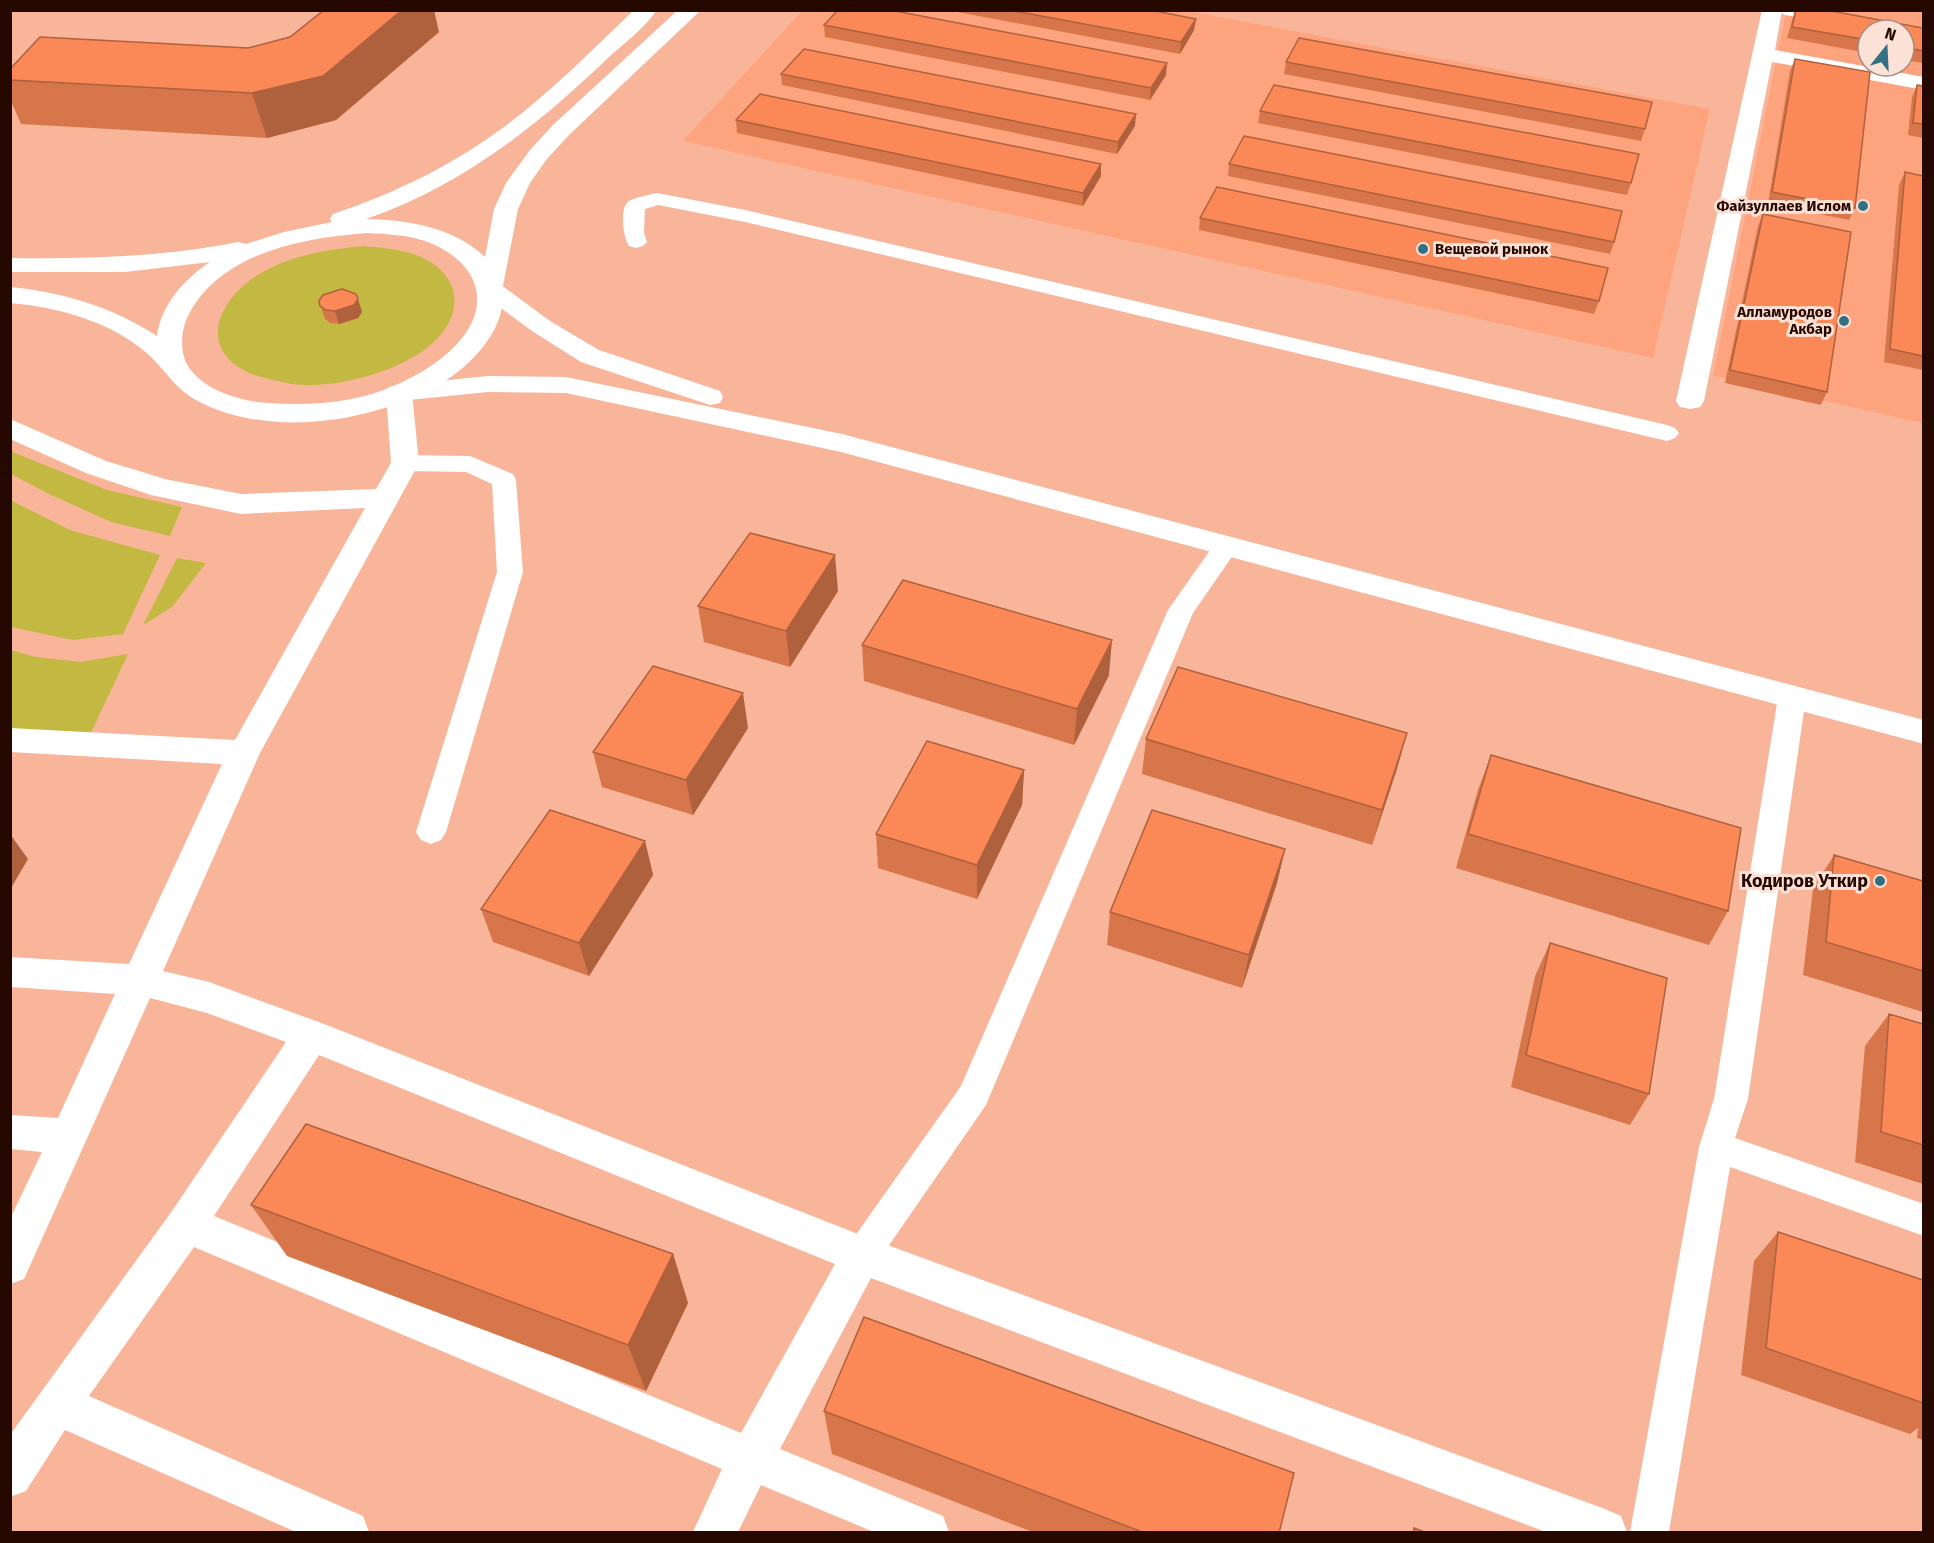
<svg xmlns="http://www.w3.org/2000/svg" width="1934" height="1543" viewBox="0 0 1934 1543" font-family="'Fira Sans',sans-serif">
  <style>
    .built { fill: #fda47e; fill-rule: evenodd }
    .green { fill: #c3b841 }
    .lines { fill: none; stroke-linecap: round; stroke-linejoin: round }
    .service { fill: #fff; fill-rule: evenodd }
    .minor { fill: #fff; fill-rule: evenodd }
    .tertiary { fill: #fff; fill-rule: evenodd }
    .primary { fill: #fff; fill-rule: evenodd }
    .wall { fill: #d7764b }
    .shaded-wall { fill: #af603d }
    .building { fill: #fa8957; stroke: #af603d; stroke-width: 1.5 }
    .poi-dot { fill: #327086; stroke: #fce1d7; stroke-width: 2 }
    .labels { text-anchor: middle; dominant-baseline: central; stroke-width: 6; stroke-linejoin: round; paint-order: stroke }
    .far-poi-label { font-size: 15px; font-weight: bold; fill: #250800; stroke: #fce1d7; text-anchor: end }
    .poi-label { font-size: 18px; font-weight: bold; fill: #250800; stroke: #fce1d7; text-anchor: end }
  </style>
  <rect width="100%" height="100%" fill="#f8b599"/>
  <path class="built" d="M 803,10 L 1186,11 L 1710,109 L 1653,358 L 683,141 Z
    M 1786,11 L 1923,11 L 1923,423 L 1713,376 ZM 1868,30 L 1904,30 L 1904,66 L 1868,66 Z"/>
  <path class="green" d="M 363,246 C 383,248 406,249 425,259 C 456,275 464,305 442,333 C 413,370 332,392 287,383 C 269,379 248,376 233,363 C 199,334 229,292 258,275 C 290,255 326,250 363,246 Z
    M 10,451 L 107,490 L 182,507 L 170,536 L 111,522 L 49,494 L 11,474 Z
    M 10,500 L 70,530 L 160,555 L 123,634 L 73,640 L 11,627 Z
    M 177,558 L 206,563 L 172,607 L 143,625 Z
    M 10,650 L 36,657 L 81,662 L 128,654 L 87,741 L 11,737 Z"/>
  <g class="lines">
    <path class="service" d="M 1776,10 L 1818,10 L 1898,25 L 1904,26 L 1907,30 L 1904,34 L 1904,30 L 1868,30 L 1785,15 Z
      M 657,193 L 745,210 L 1667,425 L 1675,428 L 1679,433 L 1675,438 L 1667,441 L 745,222 L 658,205 L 645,209 L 644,233 L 647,242 L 643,246 L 636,248 L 629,246 C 623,238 619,207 629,201 C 637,197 649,195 657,193 Z
      M 405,455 L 470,456 L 513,474 L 516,480 L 523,572 L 446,832 L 441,840 L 431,844 L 421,840 L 416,832 L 497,572 L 492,484 L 466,472 L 405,471 L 396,469 L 393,463 L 396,457 Z
      M 1227,536 L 1236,539 L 1240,545 L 1193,613 L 986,1105 L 874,1267 L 862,1272 L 850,1267 L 844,1255 L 850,1243 L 961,1086 L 1168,610 L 1218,539 Z
      M 1792,687 L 1802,690 L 1806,697 L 1748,1099 L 1735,1138 L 1924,1204 L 1924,1236 L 1730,1167 L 1669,1532 L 1630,1532 L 1699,1147 L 1714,1099 L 1778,697 L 1782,690 Z"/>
    <path class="minor" d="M 1762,10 L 1782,10 L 1775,50 L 1924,77 L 1924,90 L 1772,62 L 1704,401 L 1700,407 L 1690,409 L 1680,407 L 1676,401 Z
      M 399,385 L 409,387 L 412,393 L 419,463 L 260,753 L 163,971 L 209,982 L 324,1024 L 863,1236 L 1605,1509 L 1621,1516 L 1627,1532 L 1546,1532 L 871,1278 L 780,1449 L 943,1516 L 949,1532 L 874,1532 L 761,1485 L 738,1532 L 693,1532 L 722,1469 L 194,1247 L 89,1396 L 363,1516 L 369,1532 L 296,1532 L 65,1430 L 26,1491 L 10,1497 L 10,1435 L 172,1211 L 286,1042 L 207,1013 L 150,998 L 24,1279 L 10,1284 L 10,1219 L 42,1152 L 10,1149 L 10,1115 L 58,1118 L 115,994 L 10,987 L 10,957 L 129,964 L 222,764 L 10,752 L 10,728 L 235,740 L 365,508 L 241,514 L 151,495 L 86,473 L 10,439 L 10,419 L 106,461 L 165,479 L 241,494 L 376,489 L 391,463 L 386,393 L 389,387 ZM 319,1055 L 835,1264 L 741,1433 L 214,1216 Z"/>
    <path class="tertiary" d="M 491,281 L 500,284 L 550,321 L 599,350 L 720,391 L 723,397 L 720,403 L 710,405 L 581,362 L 532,331 L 482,294 L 478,289 L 482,284 Z
      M 488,376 L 566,377 L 842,434 L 1924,720 L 1924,744 L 841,452 L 566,393 L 488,392 L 399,401 L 389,399 L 386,393 L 389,387 L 399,385 Z"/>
    <path class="primary" d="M 634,10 L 657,10 C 645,28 624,43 608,58 C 536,127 461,186 366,219 C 409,220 453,227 485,257 L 494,209 L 506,183 L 530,150 L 553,125 L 678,10 L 701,10 L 569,135 L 546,160 L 530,183 L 518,209 L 502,291 C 507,325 477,359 451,377 C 383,422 268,441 194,399 C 175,388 165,370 149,355 C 112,322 59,307 10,303 L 10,287 C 63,292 112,307 157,336 C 161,305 184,279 210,262 L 125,272 L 10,272 L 10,258 C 87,259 163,257 238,242 L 246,244 L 284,232 L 332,222 L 330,219 L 333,214 C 396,193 455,164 508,124 C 553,90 593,49 634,10 ZM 367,233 C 386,234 407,235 425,241 C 476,259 496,303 456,345 C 440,362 418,375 396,385 C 356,403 311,406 268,403 C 240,401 204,391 188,366 C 179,351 181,329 189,314 C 222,252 303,238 367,233 Z"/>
  </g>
  <path class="wall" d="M 947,10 L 1150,10 L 1194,30 L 1180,54 Z
    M 1795,10 L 1826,10 L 1923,28 L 1923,63 L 1904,60 L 1904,30 L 1868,30 L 1868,53 L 1787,38 Z
    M 824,25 L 1166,75 L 1150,100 L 825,37 Z
    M 439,32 L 336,120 L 267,138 L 21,124 L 10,99 L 10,69 L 248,48 L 290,37 Z
    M 1795,59 L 1855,208 L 1849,220 L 1768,204 L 1790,71 Z
    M 1286,62 L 1645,129 L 1641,141 L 1284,74 Z
    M 781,74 L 1135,126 L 1117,154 L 782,85 Z
    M 1917,85 L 1923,86 L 1923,138 L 1908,135 L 1912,97 Z
    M 1260,111 L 1631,183 L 1627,195 L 1258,123 Z
    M 736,120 L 1101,176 L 1083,206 L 737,133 Z
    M 1229,164 L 1614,242 L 1610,254 L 1228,176 Z
    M 1905,172 L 1923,176 L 1923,370 L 1884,362 L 1899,185 Z
    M 1763,214 L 1827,392 L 1821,405 L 1725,383 L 1758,226 Z
    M 1200,218 L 1599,301 L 1594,314 L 1199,230 Z
    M 356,294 L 362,312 L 358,318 L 339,324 L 330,323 L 325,319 L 319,301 Z
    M 838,591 L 790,667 L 704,642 L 698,606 Z
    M 862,645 L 1109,675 L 1074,745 L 864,681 Z
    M 748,728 L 693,815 L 602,787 L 593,752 Z
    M 1407,733 L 1372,845 L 1142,774 L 1146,739 Z
    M 1491,755 L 1728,911 L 1709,945 L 1456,868 L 1478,790 Z
    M 1024,770 L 1022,805 L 977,899 L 878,868 L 876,834 Z
    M 645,841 L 653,875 L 589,976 L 493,942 L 481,909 Z
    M 1285,849 L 1277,883 L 1242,988 L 1107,945 L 1110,912 Z
    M 1834,855 L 1923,881 L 1923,1012 L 1803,975 L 1813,889 Z
    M 1550,943 L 1649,1094 L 1630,1125 L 1511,1087 L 1535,976 Z
    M 1889,1014 L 1923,1024 L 1923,1184 L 1855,1162 L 1865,1046 Z
    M 251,1205 L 673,1254 L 688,1303 L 646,1391 L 287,1256 Z
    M 1778,1232 L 1923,1280 L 1923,1440 L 1917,1438 L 1918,1428 L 1910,1434 L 1741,1375 L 1754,1261 Z
    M 824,1411 L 1279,1533 L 1035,1533 L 832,1454 Z"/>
  <path class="shaded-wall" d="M 402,10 L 434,10 L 439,32 L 336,120 L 267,138 L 252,93 Z
    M 1196,19 L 1194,30 L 1180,54 L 1181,42 Z
    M 1167,63 L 1166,75 L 1150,100 L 1151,88 Z
    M 1136,114 L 1135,126 L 1117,154 L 1118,142 Z
    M 1101,164 L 1101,176 L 1083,206 L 1083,193 Z
    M 358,299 L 362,312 L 358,318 L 339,324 L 335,311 Z
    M 835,555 L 838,591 L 790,667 L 786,631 Z
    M 1112,640 L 1109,675 L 1074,745 L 1077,709 Z
    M 743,693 L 748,728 L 693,815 L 686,780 Z
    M 1407,733 L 1397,769 L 1372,845 L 1382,810 Z
    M 1024,770 L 1022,805 L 977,899 L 977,865 Z
    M 10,834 L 28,859 L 10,890 Z
    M 645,841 L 653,875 L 589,976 L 579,943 Z
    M 1285,849 L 1277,883 L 1242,988 L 1249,955 Z
    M 673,1254 L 688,1303 L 646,1391 L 628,1345 Z"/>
  <path class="building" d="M 324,10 L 402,10 L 323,76 L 252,93 L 10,80 L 10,69 L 40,37 L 248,48 L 290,37 Z
    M 838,10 L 890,10 L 1167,63 L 1151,88 L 824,25 Z
    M 1009,10 L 1150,10 L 1196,19 L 1181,42 Z
    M 1796,10 L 1826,10 L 1923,28 L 1923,51 L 1904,47 L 1904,30 L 1868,30 L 1868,40 L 1792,27 Z
    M 1299,38 L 1652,102 L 1645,129 L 1286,62 Z
    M 804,49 L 1136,114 L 1118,142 L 781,74 Z
    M 1795,59 L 1870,72 L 1855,208 L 1772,192 Z
    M 1274,85 L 1639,154 L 1631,183 L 1260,111 Z
    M 1917,85 L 1923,86 L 1923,124 L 1913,123 Z
    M 760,94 L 1101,164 L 1083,193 L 736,120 Z
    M 1244,136 L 1622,211 L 1614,242 L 1229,164 Z
    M 1905,172 L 1923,176 L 1923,356 L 1890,349 Z
    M 1217,187 L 1608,268 L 1599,301 L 1200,218 Z
    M 1763,214 L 1851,232 L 1827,392 L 1730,370 Z
    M 342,289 L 356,294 L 358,299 L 354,305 L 335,311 L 326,310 L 320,306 L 319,301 L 323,295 Z
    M 750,533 L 835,555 L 786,631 L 698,606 Z
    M 903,580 L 1112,640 L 1077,709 L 862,645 Z
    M 653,666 L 743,693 L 686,780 L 593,752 Z
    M 1178,667 L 1407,733 L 1382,810 L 1146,739 Z
    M 927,741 L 1024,770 L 977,865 L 876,834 Z
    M 1491,755 L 1741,828 L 1728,911 L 1468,834 Z
    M 550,810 L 645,841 L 579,943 L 481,909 Z
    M 1152,810 L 1285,849 L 1249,955 L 1110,912 Z
    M 1834,855 L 1923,881 L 1923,971 L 1826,942 Z
    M 1550,943 L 1667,978 L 1649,1094 L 1526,1055 Z
    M 1889,1014 L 1923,1024 L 1923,1145 L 1881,1132 Z
    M 306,1124 L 673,1254 L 628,1345 L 251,1205 Z
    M 1778,1232 L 1923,1280 L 1923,1403 L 1766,1348 Z
    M 864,1317 L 1294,1473 L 1279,1533 L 1145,1533 L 824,1411 Z
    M 1414,1528 L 1427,1533 L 1413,1533 Z"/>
  <g class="poi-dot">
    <circle cx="1863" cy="206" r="6"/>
    <circle cx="1423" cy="249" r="6"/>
    <circle cx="1844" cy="321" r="6"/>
    <circle cx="1880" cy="881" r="6"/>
  </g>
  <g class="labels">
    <g class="far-poi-label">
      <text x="1851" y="206">Файзуллаев Ислом</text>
      <text x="1435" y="249" text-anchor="start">Вещевой рынок</text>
      <text x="1832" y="312">Алламуродов<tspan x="1832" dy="17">Акбар</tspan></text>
    </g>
    <g class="poi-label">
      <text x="1868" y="881">Кодиров Уткир</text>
    </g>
  </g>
  <rect width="1934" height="1543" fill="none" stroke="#250800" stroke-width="24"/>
  <g transform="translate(1886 48) rotate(18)"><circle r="28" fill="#fce1d7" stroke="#a68a81" stroke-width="1.5"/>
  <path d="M0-4.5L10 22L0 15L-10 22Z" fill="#327086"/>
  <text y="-9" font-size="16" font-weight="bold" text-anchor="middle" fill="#250800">N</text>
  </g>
</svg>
